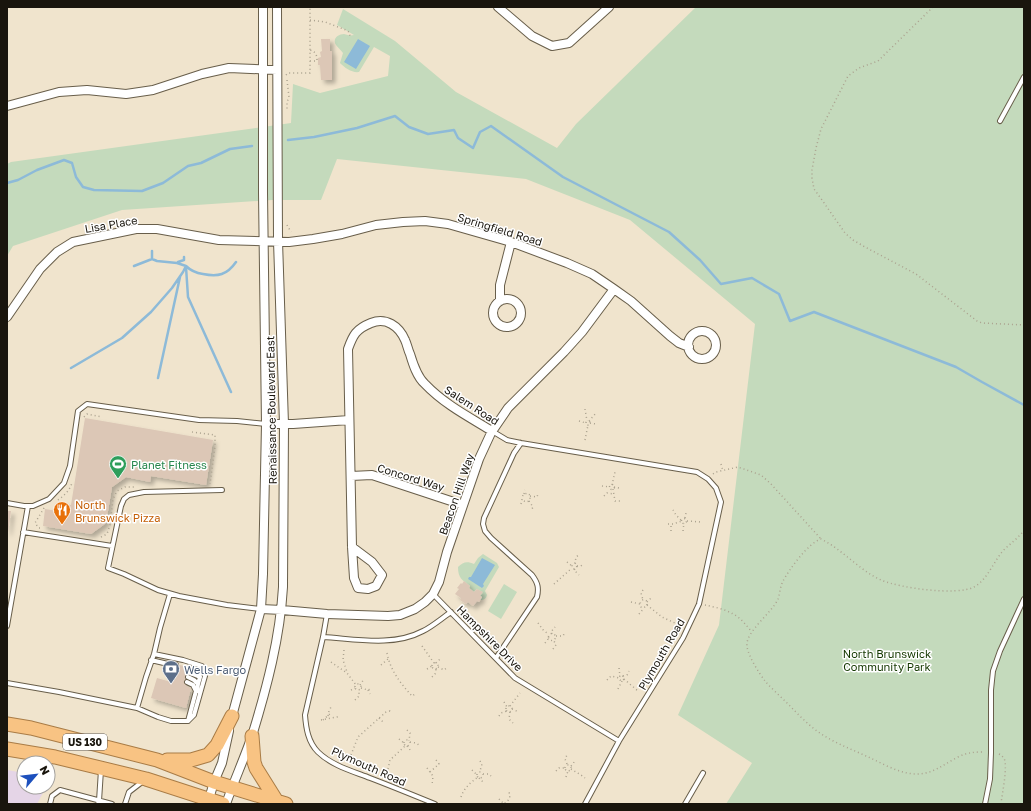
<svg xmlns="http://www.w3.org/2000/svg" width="1031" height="811" viewBox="0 0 1031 811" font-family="'Golos Text',sans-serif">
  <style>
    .industrial { fill: #e5d5e7 }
    .green { fill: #c4dabc }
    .water { fill: #8dbad8 }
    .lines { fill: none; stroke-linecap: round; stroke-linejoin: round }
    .stream { stroke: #8dbad8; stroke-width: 2.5 }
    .building { fill: #dcc7b6; filter: url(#shadow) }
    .service-casing { stroke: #685e4a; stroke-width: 6 }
    .minor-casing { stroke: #685e4a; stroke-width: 10 }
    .trunk-casing { stroke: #a97c46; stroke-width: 15 }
    .path { stroke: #aba28f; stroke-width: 1.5; stroke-dasharray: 1 3; stroke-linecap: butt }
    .service { stroke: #fff; stroke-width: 4 }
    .minor { stroke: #fff; stroke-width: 8 }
    .trunk { stroke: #f8c383; stroke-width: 13 }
    .labels { text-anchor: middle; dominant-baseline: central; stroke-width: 3; stroke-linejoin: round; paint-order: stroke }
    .shield { fill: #fff; stroke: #5e5b56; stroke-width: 1 }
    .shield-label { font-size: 10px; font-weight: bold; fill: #19150d }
    .street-label { font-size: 11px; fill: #19150d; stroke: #fff }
    .leisure-label { font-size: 11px; fill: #27864d; stroke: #fff; text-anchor: start }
    .food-label { font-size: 11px; fill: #c56008; stroke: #fff; text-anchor: start }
    .park-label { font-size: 11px; fill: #143800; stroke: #fff }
    .service-label { font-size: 11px; fill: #4e5e75; stroke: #fff; text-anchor: start }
  </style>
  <defs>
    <filter id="shadow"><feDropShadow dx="3.5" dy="3.5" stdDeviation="2" flood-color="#0004"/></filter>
  </defs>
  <rect width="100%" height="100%" fill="#f0e4cd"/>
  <path class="industrial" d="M 7,770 L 24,773 L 24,787 L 46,787 L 37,804 L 7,804 Z"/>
  <path class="green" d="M 696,7 L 1024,7 L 1024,804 L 726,804 L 752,763 L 678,715 L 719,625 L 755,324 L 630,220 L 526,179 L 337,159 L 321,200 L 272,200 L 122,210 L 13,246 L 7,256 L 7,164 L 11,162 L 291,123 L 293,84 L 320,93 L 388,76 L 390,56 L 374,47 L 359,72 C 352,73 345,68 340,63 L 343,53 C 341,50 338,48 336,45 C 332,39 338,34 344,34 C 348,35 350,36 354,35 L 337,25 L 343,9 L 395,41 L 456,92 L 557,148 L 576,124 Z
    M 483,554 L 497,563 L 499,567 L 485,591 L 487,595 C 486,599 484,600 480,600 L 482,597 L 480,596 L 482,592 L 477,589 L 474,592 L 469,588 L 470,586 C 462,580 458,578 458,567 C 463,562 467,561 474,564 L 478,558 Z
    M 504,584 L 517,592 L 501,619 L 488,611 Z"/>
  <path class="water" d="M 358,39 L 370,46 L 356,69 L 344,62 Z
    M 482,558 L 495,565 L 483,584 L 484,586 L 482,588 L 468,579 L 469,577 L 471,577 Z"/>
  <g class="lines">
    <path class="stream" d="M 288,140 L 314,137 L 357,128 L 395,116 L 409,127 L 428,134 L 454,130 L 458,138 L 473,148 L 480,132 L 491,126 L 563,177 L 669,232 L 700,260 L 721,284 L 752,278 L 779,294 L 790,321 L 814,312 L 956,367 L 982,382 L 1024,405
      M 7,183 L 18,180 L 37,170 L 64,160 L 72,163 L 76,177 L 83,187 L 94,190 L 142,191 L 163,183 L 188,166 L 201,163 L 230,149 L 252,146
      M 178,262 L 184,260 L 184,257
      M 134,266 L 152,259
      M 186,266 C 191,271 196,273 203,274 C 218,277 227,275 236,262
      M 186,267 L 188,297 L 231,392
      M 71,368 L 122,338 L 151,312 L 172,288 L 183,272 L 186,266 L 177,263 L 157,261 L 152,259 L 152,251
      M 158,378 L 180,277"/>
  </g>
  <path class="building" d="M 321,39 L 330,39 L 330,51 L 332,51 L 332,80 L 321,80 L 320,65 L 318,65 L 318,58 L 321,57 L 320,52 L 322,51 Z
    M 85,418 L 213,440 L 206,485 L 151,476 L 150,482 L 126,477 L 112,487 L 106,523 L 91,534 L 43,526 L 45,509 L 57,511 L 58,503 L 71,505 Z
    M 7,511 L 11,511 L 8,533 L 7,532 Z
    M 464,581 L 470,586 L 469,588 L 474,592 L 477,589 L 483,592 L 480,596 L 482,597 L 479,602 L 477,601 L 473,606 L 468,602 L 466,604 L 460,600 L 461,598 L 455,594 L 459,589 L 457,588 L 461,583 L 462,584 Z
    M 176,664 L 191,668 L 186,686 L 191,688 L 186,708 L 151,698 L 157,678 L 171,682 Z"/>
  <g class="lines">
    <g class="service-casing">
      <path id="service" d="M 1000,121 L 1024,77
        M 492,431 L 507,440 L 521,443 L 697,472 L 708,479 L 716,488 L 721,502 L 699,604 L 683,638 L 619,741 L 585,804
        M 222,490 L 144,492 L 129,495 L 124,499 L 121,506 L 108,568 L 124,574 L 158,590 L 179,596 L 227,605 L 261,609
        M 7,503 L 24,506 L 33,506 L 49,499 L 64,483 L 70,466 L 78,411 L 87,404 L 199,420 L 237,421 L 266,424
        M 23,532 L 112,546
        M 433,594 L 515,678 L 619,741
        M 327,614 L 323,637 L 305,715 C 306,728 308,742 318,752 C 331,765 352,771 370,778 C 391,786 413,795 435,804
        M 7,626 L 28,506
        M 323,637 C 356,639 393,647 423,631 C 433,626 442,618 451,612
        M 496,658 L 537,597 C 539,588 538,583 532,575 L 491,538 L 485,531 L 483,524 L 484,518 L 514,453 L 521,443
        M 151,660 L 168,664 L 172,678
        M 168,664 L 176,665
        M 191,669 L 199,673 L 200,677
        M 190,673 L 200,677 L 198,684
        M 188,677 L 194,680 L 198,684 L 197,691
        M 187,682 L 193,685 L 196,691 L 188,721
        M 7,683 L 59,692 L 137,708 L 158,717 L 171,721 L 188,721 L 194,715 L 205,676 L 202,666 L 183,660 L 154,654
        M 137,708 L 146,677 L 154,654 L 160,628 L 170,594
        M 50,804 L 52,796 L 60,790 L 112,804
        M 98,804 L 99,801 L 101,770
        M 125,804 L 129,792 L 142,782
        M 685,804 L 703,773
        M 985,804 L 990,779 L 991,753 L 991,690 L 993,671 L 1000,651 L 1024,599"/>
    </g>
    <g class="minor-casing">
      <path id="minor" d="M 498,7 L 532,36 L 552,46 L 569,43 L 609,7
        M 7,106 L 59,92 L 87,90 L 126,94 L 153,90 L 202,74 L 229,68 L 277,70
        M493 313a14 14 0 1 1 28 0a14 14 0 1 1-28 0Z
        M 500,301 L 500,285 L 511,242
        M 7,317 L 40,269 L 57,252 L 73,242 L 136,229 L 157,229 L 219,240 L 289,242 L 313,239 L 342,234 L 376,225 L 403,222 L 425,221 L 448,224 L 511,242 L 567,263 L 592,274 L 614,289 L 631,301 L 670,336 L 679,343 L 689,347
        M688 345a14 14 0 1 1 28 0a14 14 0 1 1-28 0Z
        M 266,424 L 293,424 L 349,420
        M 351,476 L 372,475 L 463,505
        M 352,547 L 372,562 L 382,575 L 376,586 L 368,589 L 358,588 L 354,578 L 352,547 L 348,349 C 353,335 356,329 371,323 C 386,317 399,326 405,340 C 407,344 408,350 410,354 C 413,364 417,377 425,384 C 444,404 469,417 492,431
        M 261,609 L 282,610 L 327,614 L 388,616 L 400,615 L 415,609 L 425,602 L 433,594 L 439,582 L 447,552 L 479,459 L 491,433 L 508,408 L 564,352 L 582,332 L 614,289
        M 231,720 L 261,609 L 263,574 L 266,424 L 263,193 L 263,7
        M 209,799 L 214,782 L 222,763 L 229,731
        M 226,804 C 234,781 244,759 252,736 C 267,687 280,638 283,587 L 284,424 L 278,241 L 277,7"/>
    </g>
    <g class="trunk-casing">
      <path id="trunk" d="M 7,724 L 31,728 L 157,760 L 214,782 L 286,804
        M 252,736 L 254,762 L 256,768 L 276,800
        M 7,749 L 55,757 L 146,779 L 223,804
        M 167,760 L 191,760 L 208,755 L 217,745 L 232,716"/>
    </g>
    <path class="path" d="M 933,7 L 878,61 L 859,68 L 848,76 L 821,129 L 816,148 L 812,170 L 812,178 L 814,189 L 822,200 L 845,233 L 853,240 L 865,247 L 916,274 L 977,321 L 982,323 L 1024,325
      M 310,20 L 325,22 L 346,30 L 349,32 L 350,36
      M 310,61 L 317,61 C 317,55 316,52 310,50
      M 286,75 L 288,73 L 310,73 L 310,7
      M 287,80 L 289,97 L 287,102 L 287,109
      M 287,225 L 291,232
      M 585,409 L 587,421
      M 84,417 L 87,414 L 102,417
      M586 423a2 2 0 1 1 4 0a2 2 0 1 1-4 0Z
      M 579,421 L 586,423
      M 589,421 L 596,413
      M 590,423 L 596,424
      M 192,432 L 215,435 L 215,446 L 210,484
      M 585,440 L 588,425
      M 721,464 L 723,471
      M 713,474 L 716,472 L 738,467 L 761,475 L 771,484 L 821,539
      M609.5 487a2.5 2.5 0 1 1 5 0a2.5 2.5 0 1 1-5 0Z
      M 612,485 L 615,472
      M 602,486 L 610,487
      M 614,487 L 619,488
      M 613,489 L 615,501 L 620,501
      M 524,494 L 525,490
      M 530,496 L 537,497 L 538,494
      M 604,496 L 607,493 L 614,494
      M 58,500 C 64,496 71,489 72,482
      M 529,501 L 533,507 L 531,511
      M 521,504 L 523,495 L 527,493 L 530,495 L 530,499 L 529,501 L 526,502 L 522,500
      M 685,518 L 686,513
      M681.5 521a2.5 2.5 0 1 1 5 0a2.5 2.5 0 1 1-5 0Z
      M 687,521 L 701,522
      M 668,524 L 673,524 L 682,521 L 676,515 L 673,510
      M 40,528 L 39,528 L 35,523 L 44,508
      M 671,531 L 671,524
      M 683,531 L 684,523
      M 101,537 L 107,534 L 110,525 L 113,499 L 117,491 L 125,487 L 134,487
      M 567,562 L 572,566
      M 575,563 L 577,565 L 577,566 L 576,568 L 574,569 L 572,567 L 572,565 L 575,563 L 576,557 L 580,554
      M 577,566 L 581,566 L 583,564
      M 575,569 L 574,570 L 579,575
      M 554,584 L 572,568
      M 643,590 L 641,593 L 643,600
      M 631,602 L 640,604 L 641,607 L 643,608 L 647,606 L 647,602 C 646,599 643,599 641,601 L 640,604
      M 647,602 L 651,598
      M 647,605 L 662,617 L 677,624
      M 705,605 C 714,607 725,609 733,614 C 741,618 746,625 752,632
      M 639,614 L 644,608
      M 538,623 L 544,631 L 549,634
      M548.5 637a3.5 3.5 0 1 1 7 0a3.5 3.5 0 1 1-7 0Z
      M 552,634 L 551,632 L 555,627
      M 556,636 L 563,636 L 565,632
      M 545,643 L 549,638
      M 422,646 L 434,663
      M 553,649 L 556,645 L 554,641
      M 344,650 L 343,660 L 347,672
      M 387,653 C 390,670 401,684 412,696 L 415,694
      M 331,662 L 347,673 L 356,685
      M 436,663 L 440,659
      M432 666a3 3 0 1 1 6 0a3 3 0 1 1-6 0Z
      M 381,665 L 388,659
      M 438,667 L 444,670 L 448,667
      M 619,668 L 620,676
      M 427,669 L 432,666
      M 623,676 L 627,675 L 629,671
      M 432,677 L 435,674 L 436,669
      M 624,679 L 638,691
      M 607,680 L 611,676 L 619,678 L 620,680 L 622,681 L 624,679 L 624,678 L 622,675 L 620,676 L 619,678
      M355 687a3 3 0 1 1 6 0a3 3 0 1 1-6 0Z
      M 360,685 L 364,679
      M 361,688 L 368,690 L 371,689
      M 618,689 L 622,681
      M 351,690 L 355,688
      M 368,690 L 370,694
      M 355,700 L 359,696 L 359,690
      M 504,702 L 507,707
      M 510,706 L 520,693
      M506 709a3 3 0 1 1 6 0a3 3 0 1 1-6 0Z
      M 512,709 L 519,712
      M 510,712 L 509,719 L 513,723
      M 328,716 L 329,711 L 332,705
      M 499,716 L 501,713 L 507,711
      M 379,718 L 384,723
      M 321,720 L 337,717 L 339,716
      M 323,720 L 332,712
      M 407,730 L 410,733 L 409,741
      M 399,739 L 404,743
      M404 743a3 3 0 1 1 6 0a3 3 0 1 1-6 0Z
      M 410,742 L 416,743 L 419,745
      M 407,746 L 411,751
      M 982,752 C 973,752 966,753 958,757 C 944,764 933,774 917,774 C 899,774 882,763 866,756 C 849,748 832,742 817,731 C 806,723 796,712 786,702 C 779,695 771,688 765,681 C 759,673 748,656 747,646 C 745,632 772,613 778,599 C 780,593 780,587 783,581 C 789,570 808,543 821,539 C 843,550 859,570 881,580 C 899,588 957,596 974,587 C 987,580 993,563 1002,552 C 1009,544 1018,539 1024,530
      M 999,754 C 1001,755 1002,756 1004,758 C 1008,767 1002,794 1001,804
      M 351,755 L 358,737 L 386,712 L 390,711 L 391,713
      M 480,761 L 482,764 L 480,771
      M 567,764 L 565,759 L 567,755
      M565 768a3 3 0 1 1 6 0a3 3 0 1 1-6 0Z
      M 571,766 L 575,761
      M 427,768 L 433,776 L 432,785
      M 388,769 L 390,760 L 405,746
      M 571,769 L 581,775 L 585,778
      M 472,770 L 477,775
      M 556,771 L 559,768 L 565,768
      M 430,772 L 439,764 L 436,760
      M477 775a3 3 0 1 1 6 0a3 3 0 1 1-6 0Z
      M 483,774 L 489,774 L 491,776
      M 566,777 L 568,771
      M 479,778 L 484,783
      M 461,797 C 464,788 470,783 478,777
      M 499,799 L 504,804 C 509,800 511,798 509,792"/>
    <use href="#service" class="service"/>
    <use href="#minor" class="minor"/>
    <use href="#trunk" class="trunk"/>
  </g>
  <defs>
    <g id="stadium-pin" transform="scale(0.9)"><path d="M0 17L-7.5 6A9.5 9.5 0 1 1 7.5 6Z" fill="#2e9e5b" stroke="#fff"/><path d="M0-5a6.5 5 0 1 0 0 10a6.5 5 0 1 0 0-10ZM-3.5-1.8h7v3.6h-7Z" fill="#fff"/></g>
    <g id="restaurant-pin" transform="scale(0.9)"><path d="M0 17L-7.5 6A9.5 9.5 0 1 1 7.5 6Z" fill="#e8710a" stroke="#fff"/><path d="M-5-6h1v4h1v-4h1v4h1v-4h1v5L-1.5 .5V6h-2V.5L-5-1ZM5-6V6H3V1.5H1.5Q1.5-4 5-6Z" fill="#fff"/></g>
    <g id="bank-pin" transform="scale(0.9)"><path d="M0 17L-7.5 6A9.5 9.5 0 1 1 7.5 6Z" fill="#5c6f8a" stroke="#fff"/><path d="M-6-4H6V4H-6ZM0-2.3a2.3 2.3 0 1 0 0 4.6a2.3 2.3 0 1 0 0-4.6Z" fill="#fff"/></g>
  </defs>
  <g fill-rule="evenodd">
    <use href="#stadium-pin" x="118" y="464"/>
    <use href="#restaurant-pin" x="62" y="510"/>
    <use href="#bank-pin" x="171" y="669"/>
  </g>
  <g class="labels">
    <rect class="shield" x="63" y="734" width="44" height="16" rx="3"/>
    <g class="shield-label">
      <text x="85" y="742">US 130</text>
    </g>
    <g class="street-label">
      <text transform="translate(111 224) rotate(-10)">Lisa Place</text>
      <text transform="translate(500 229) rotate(17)">Springfield Road</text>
      <text transform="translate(472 405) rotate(33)">Salem Road</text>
      <text transform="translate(271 410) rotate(-91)">Renaissance Boulevard East</text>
      <text transform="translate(411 477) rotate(17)">Concord Way</text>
      <text transform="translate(456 494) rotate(-71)">Beacon Hill Way</text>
      <text transform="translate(490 638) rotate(45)">Hampshire Drive</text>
      <text transform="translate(661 654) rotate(-60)">Plymouth Road</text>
      <text transform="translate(369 766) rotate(24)">Plymouth Road</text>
    </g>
    <g class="leisure-label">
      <text x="131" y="464">Planet Fitness</text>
    </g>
    <g class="food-label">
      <text x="75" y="504">North<tspan x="75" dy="13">Brunswick Pizza</tspan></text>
    </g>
    <g class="park-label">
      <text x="887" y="653">North Brunswick<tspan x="887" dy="13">Community Park</tspan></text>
    </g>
    <g class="service-label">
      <text x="184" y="669">Wells Fargo</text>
    </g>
  </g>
  <rect width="1031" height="811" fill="none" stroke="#19150d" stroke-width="16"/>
  <g transform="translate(36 775) rotate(62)"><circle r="19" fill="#ffffff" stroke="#a3a19e"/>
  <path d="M0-3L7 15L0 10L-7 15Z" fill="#1d50bd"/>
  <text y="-6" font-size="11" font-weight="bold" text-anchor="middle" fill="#19150d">N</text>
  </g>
</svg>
